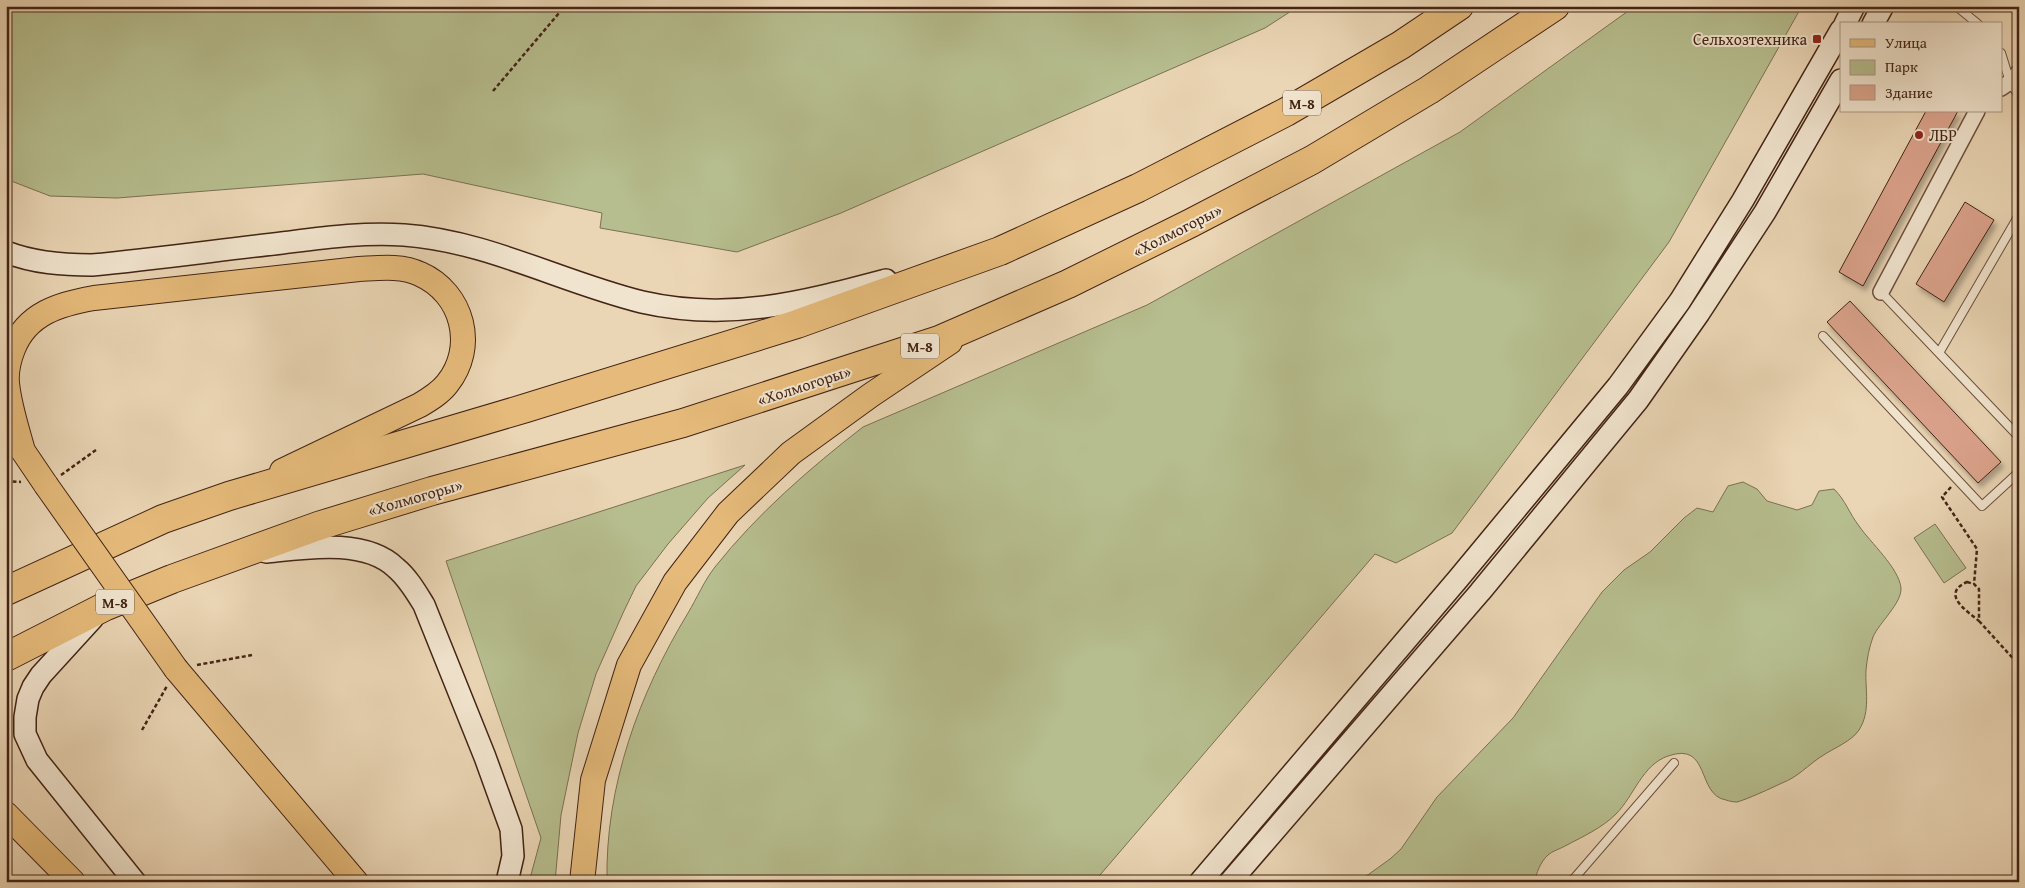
<svg xmlns="http://www.w3.org/2000/svg" width="2025" height="888" viewBox="0 0 2025 888" font-family="'Gentium Book Plus',serif">
  <style>
    .green { fill: #b6bd8e; stroke: #7c7052 }
    .building { fill: #dba38c; stroke: #432415; filter: url(#shadow) }
    .lines { fill: none; stroke-linecap: round; stroke-linejoin: round }
    .lane-casing { stroke: #6d503d; stroke-width: 10 }
    .street-casing { stroke: #6d503d; stroke-width: 18 }
    .secondary-casing { stroke: #432415; stroke-width: 24 }
    .primary-casing { stroke: #432415; stroke-width: 26 }
    .highway-casing { stroke: #432415; stroke-width: 30 }
    .path { stroke: #432415; stroke-width: 2.5; stroke-dasharray: 4 2.5; stroke-linecap: butt }
    .lane { stroke: #f1e4ce; stroke-width: 8 }
    .street { stroke: #f1e4ce; stroke-width: 15 }
    .secondary { stroke: #f1e4ce; stroke-width: 21 }
    .primary { stroke: #e5ba7a; stroke-width: 24 }
    .highway { stroke: #e5ba7a; stroke-width: 28 }
    .primary-bridge-casing { stroke: #432415; stroke-width: 26; stroke-linecap: butt }
    .primary-bridge { stroke: #e5ba7a; stroke-width: 24 }
    .poi-dot { fill: #8f2418; stroke: #f1e4ce; stroke-width: 2 }
    .labels { text-anchor: middle; dominant-baseline: central; stroke-width: 4; stroke-linejoin: round; paint-order: stroke }
    .shield { fill: #f1e4ce; stroke: #775e4c; stroke-width: 1 }
    .shield-label { font-size: 15px; font-weight: bold; fill: #432415 }
    .poi-label { font-size: 16px; fill: #432415; stroke: #f1e4ce; text-anchor: end }
    .street-label { font-size: 16px; fill: #432415; stroke: #f1e4ce }
  </style>
  <defs>
    <filter id="shadow"><feDropShadow dx="3" dy="5" stdDeviation="2.5" flood-color="#0004"/></filter>
  </defs>
  <rect width="100%" height="100%" fill="#ead5b4"/>
  <filter id="stains"><feTurbulence type="fractalNoise" baseFrequency=".004" numOctaves="4"/><feColorMatrix values="0 0 0 0 .2 0 0 0 0 .09 0 0 0 0 .02 0 0 0 .5 -.17"/></filter>
  <radialGradient id="worn" r=".72"><stop offset=".6" stop-color="#630" stop-opacity="0"/><stop offset="1" stop-color="#630" stop-opacity=".3"/></radialGradient>
  <path class="green" d="M 6,6 L 1299,6 L 1265,28 L 841,213 L 737,252 L 600,228 L 602,213 L 423,174 L 117,198 L 50,196 L 6,179 Z
    M 1635,6 L 1802,6 L 1669,242 L 1452,533 L 1396,563 L 1375,554 L 1094,882 L 607,882 C 605,786 639,694 688,613 C 697,598 704,581 715,567 C 757,514 810,468 863,427 L 1147,305 L 1460,132 Z
    M 745,465 L 708,498 L 668,544 L 636,586 L 623,613 L 596,674 L 578,733 L 561,815 L 555,882 L 529,882 L 541,838 L 446,561 Z
    M 1743,482 L 1757,489 L 1767,501 L 1797,510 L 1812,505 L 1819,491 L 1834,489 C 1846,501 1849,513 1859,526 C 1870,542 1899,568 1901,588 C 1902,603 1879,623 1873,637 C 1869,648 1867,659 1866,670 C 1865,690 1871,711 1859,730 C 1852,741 1834,748 1822,756 C 1808,765 1798,777 1782,783 C 1772,788 1745,800 1737,802 C 1733,802 1729,801 1726,800 C 1696,795 1711,741 1668,756 C 1642,765 1634,796 1616,814 C 1602,828 1582,837 1565,846 C 1560,849 1552,851 1548,855 C 1540,862 1537,873 1534,882 L 1358,882 L 1390,859 L 1401,849 L 1437,797 L 1513,718 L 1602,592 L 1624,570 L 1650,552 L 1684,518 L 1697,508 L 1713,512 L 1728,486 Z
    M 1935,524 L 1966,568 L 1944,583 L 1914,538 Z"/>
  <path class="building" d="M 1926,111 L 1958,111 L 1863,286 L 1839,272 Z
    M 1965,202 L 1994,220 L 1944,302 L 1916,284 Z
    M 1850,301 L 2001,462 L 1978,483 L 1827,322 Z"/>
  <g class="lines">
    <g class="lane-casing">
      <path id="lane" d="M 1956,6 L 1978,24
        M 2001,53 L 2010,82 L 2019,96
        M 1881,292 L 2019,437
        M 1823,336 L 1982,506 L 2019,472
        M 1939,353 L 2019,215
        M 1571,882 L 1674,763"/>
    </g>
    <g class="street-casing">
      <path id="street" d="M 2001,88 L 2010,82 L 2019,72
        M 1881,292 L 1977,111"/>
    </g>
    <g class="secondary-casing">
      <path id="secondary" d="M 1845,24 L 1854,6
        M 1873,24 L 1883,6
        M 6,252 C 34,263 63,265 92,265 C 156,259 219,250 282,243 C 322,238 363,232 404,235 C 487,241 561,282 642,302 C 729,322 803,302 886,280
        M 266,552 C 305,548 365,538 396,568 C 408,578 416,592 424,605 L 485,757 L 511,829 L 513,856 L 507,882
        M 93,618 L 41,675 L 33,687 L 28,699 L 25,717 L 25,734 L 37,760 L 135,882
        M 1200,882 L 1458,579 L 1618,386 L 1680,301 L 1743,200 L 1841,30
        M 1230,882 L 1480,592 L 1638,400 L 1699,313 L 1765,212 L 1841,80"/>
    </g>
    <g class="primary-casing">
      <path id="primary" d="M 13,440 L 23,451 L 46,485
        M 23,451 C 17,429 9,405 7,383 C 6,371 9,359 13,349 C 27,313 60,304 94,298 L 359,269 C 379,268 401,265 420,274 C 463,293 477,347 447,384 C 440,393 430,399 420,405 L 282,471
        M 176,669 L 356,882
        M 6,814 L 73,882
        M 582,882 L 593,780 L 629,665 L 675,582 L 728,513 L 791,453 L 871,395 L 950,342"/>
    </g>
    <g class="highway-casing">
      <path id="highway" d="M 6,591 L 163,519 L 229,496 L 526,408 L 797,324 L 1000,251 L 1138,188 L 1286,112 L 1401,45 L 1459,6
        M 6,657 L 106,606 L 172,579 L 318,526 L 432,491 L 683,423 L 939,340 L 1068,284 L 1191,223 L 1312,160 L 1429,90 L 1555,6"/>
    </g>
    <path class="path" d="M 493,91 L 565,6
      M 61,475 L 96,450
      M 6,481 L 21,482
      M 1951,487 L 1942,497 L 1977,549 L 1974,584
      M 1967,582 L 1974,584 L 1979,589 L 1979,621 C 1967,611 1940,594 1967,582 Z
      M 1979,621 L 2019,665
      M 197,665 L 252,655
      M 142,730 L 167,686"/>
    <use href="#lane" class="lane"/>
    <use href="#street" class="street"/>
    <use href="#secondary" class="secondary"/>
    <use href="#primary" class="primary"/>
    <use href="#highway" class="highway"/>
    <g class="primary-bridge-casing">
      <path id="primary-bridge" d="M 46,485 L 176,669"/>
    </g>
    <use href="#primary-bridge" class="primary-bridge"/>
  </g>
  <g class="poi-dot">
    <rect x="1812" y="34" width="10" height="10" rx="2.5"/>
    <circle cx="1919" cy="135" r="5"/>
  </g>
  <g class="labels">
    <g class="shield">
      <rect x="1283" y="90.5" width="38" height="25" rx="4"/>
      <rect x="901" y="333.5" width="38" height="25" rx="4"/>
      <rect x="96" y="589.5" width="38" height="25" rx="4"/>
    </g>
    <g class="shield-label">
      <text x="1302" y="103">М-8</text>
      <text x="920" y="346">М-8</text>
      <text x="115" y="602">М-8</text>
    </g>
    <g class="poi-label">
      <text x="1807" y="39">Сельхозтехника</text>
      <text x="1929" y="135" text-anchor="start">ЛБР</text>
    </g>
    <g class="street-label">
      <text transform="translate(1177 230) rotate(-27)">«Холмогоры»</text>
      <text transform="translate(804 385) rotate(-18)">«Холмогоры»</text>
      <text transform="translate(415 497) rotate(-16)">«Холмогоры»</text>
    </g>
  </g>
  <rect width="2025" height="888" fill="none" stroke="#ead5b4" stroke-width="25"/>
  <rect x="8" y="8" width="2010" height="873" fill="none" stroke="#432415" stroke-width="2.5"/>
  <rect x="12" y="12" width="2000" height="863" fill="none" stroke="#432415"/>
  <rect x="1840" y="22" width="162" height="90" fill="#f1e4ce" stroke="#ab9784"/>
  <rect x="1850" y="39" width="25" height="8" fill="#e5ba7a" stroke="#ab9784"/>
  <text x="1885" y="48" font-size="15" fill="#432415">Улица</text>
  <rect x="1850" y="60" width="25" height="15" fill="#b6bd8e" stroke="#ab9784"/>
  <text x="1885" y="72" font-size="15" fill="#432415">Парк</text>
  <rect x="1850" y="85" width="25" height="15" fill="#dba38c" stroke="#ab9784"/>
  <text x="1885" y="98" font-size="15" fill="#432415">Здание</text>
  <rect width="100%" height="100%" filter="url(#stains)"/>
  <rect width="100%" height="100%" fill="url(#worn)"/>
</svg>
